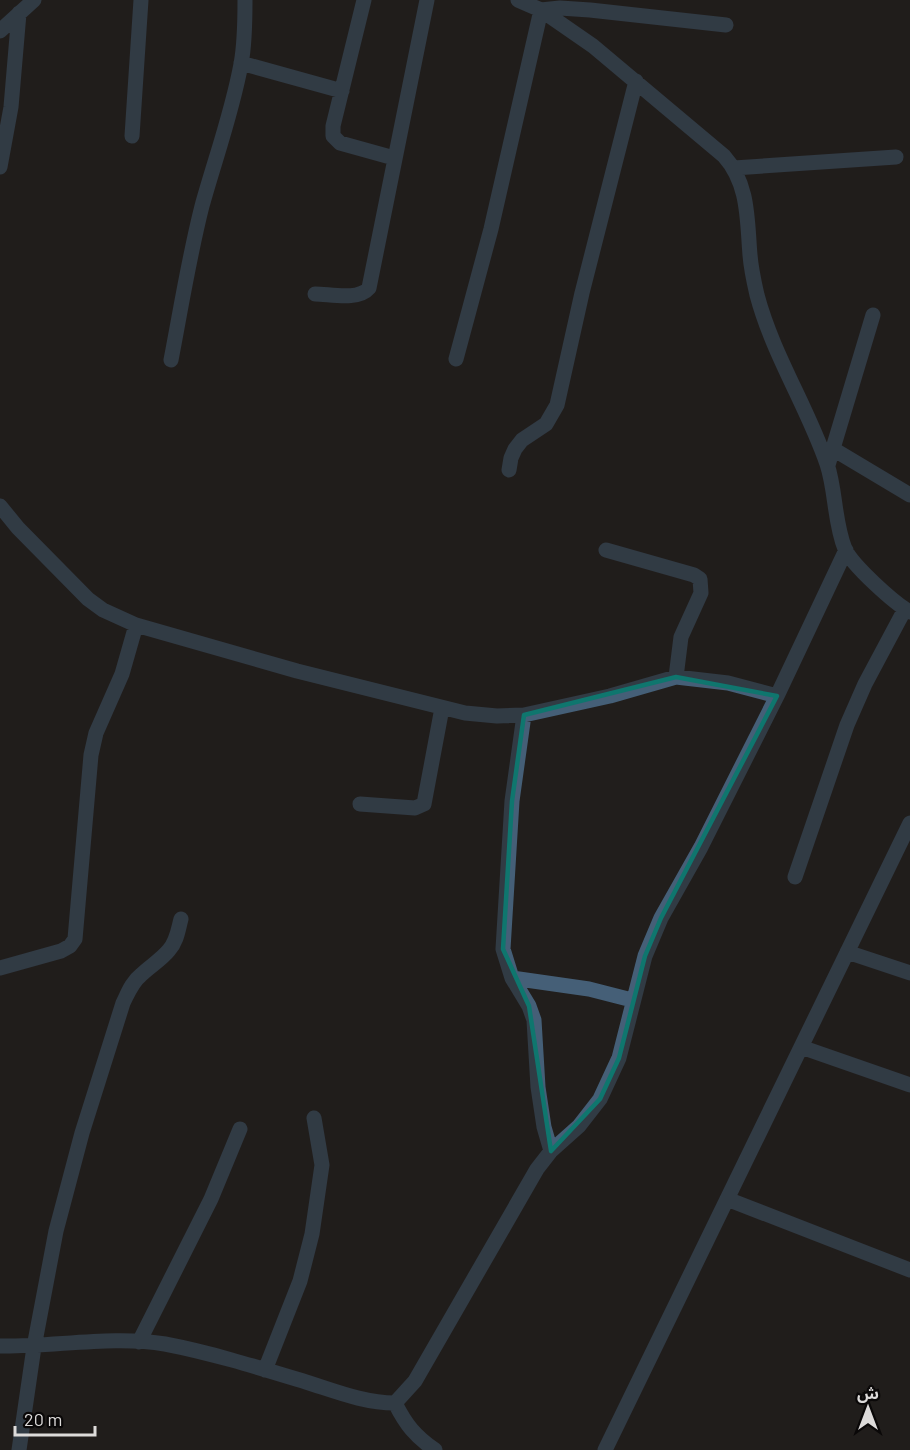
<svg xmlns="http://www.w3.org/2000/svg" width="910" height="1450" viewBox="0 0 910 1450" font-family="Barlow,'Noto Sans Arabic',sans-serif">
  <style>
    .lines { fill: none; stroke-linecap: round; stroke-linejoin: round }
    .minor { stroke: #455f77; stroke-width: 15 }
    .marked { fill: none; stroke: #0f766e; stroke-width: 4.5; stroke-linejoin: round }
  </style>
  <rect width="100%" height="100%" fill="#211e1c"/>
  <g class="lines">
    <path class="minor" d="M 364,0 L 333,126 L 333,136 L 340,143 L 394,158
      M 518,0 L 541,10 L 593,46 L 724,156 C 749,184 747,220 750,255 C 751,268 754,282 757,295 C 773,355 807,406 827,464 C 836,491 834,522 845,549 C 852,565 894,603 910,612
      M 0,31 L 34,0
      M 241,63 L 342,91
      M 132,136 L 141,0
      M 0,167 L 11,107 L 19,13
      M 734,168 L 896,157
      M 315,294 C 330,294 358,301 369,288 L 427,0
      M 456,359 L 491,229 L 541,10 L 560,8 L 590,10 L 726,25
      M 171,360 C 181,308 189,257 202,206 C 215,159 232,113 241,64 C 245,43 245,21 245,0
      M 833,449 L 910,495
      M 828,465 L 873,315
      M 509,470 L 511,458 L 515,449 L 522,440 L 546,424 L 557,405 L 582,293 L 636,81
      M 0,506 L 18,528 L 88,599 L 103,610 L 136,625 L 122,674 L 96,733 L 91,755 L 75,939 L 70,946 L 61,951 L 0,968
      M 606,550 L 694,575 L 700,579 L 701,593 L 681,637 L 676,677
      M 136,625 L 297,671 L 465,713 L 497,716 L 524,715 L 610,696 L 676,677 L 728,683 L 777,696
      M 524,715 L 512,801 L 503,949 L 512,978 L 529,1006 L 534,1020 L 538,1087 L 544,1127 L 551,1151
      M 360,804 L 415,808 L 424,804 L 442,708
      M 795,877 L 847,725 L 865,684 L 905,609
      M 847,952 L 910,973
      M 512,978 L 589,989 L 632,1000
      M 801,1047 L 910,1085
      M 727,1199 L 910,1270
      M 139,1342 L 211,1199 L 240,1129
      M 0,1346 C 53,1347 114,1335 165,1344 C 212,1353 260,1368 306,1382 C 335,1391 364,1403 395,1403 L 415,1381 L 537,1169 L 551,1151 L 579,1126 L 600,1099 L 619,1058 L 645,956 L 661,918 L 701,847 L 777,696 L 846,550
      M 265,1370 L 300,1281 L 312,1234 L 322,1165 L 314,1118
      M 395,1403 C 406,1425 415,1436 435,1450
      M 19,1450 L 34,1347 L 56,1231 L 82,1133 L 123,1003 C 128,993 132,982 141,975 C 150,966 161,960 169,950 C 177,941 178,930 181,919
      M 605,1450 L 910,823"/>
  </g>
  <path d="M0 0H910V1450H0ZM 676,677 L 777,696 L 661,918 L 645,956 L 619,1058 L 600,1099 L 551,1151 L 529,1006 L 503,949 L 512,801 L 524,715 Z" fill="#211e1c" fill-opacity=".55" fill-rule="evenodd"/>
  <path class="marked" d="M 676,677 L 777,696 L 661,918 L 645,956 L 619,1058 L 600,1099 L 551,1151 L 529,1006 L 503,949 L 512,801 L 524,715 Z"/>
  <g transform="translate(868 1408)" stroke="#0a0808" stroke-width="4.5" paint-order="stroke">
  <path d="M0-4.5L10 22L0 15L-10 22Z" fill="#dddbda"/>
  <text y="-9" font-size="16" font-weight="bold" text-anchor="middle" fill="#dddbda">ش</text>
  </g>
  <path d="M15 1426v9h80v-9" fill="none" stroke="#dddbda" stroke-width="3"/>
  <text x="24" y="1426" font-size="18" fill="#dddbda" stroke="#0a0808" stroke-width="4.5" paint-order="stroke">20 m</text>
</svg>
